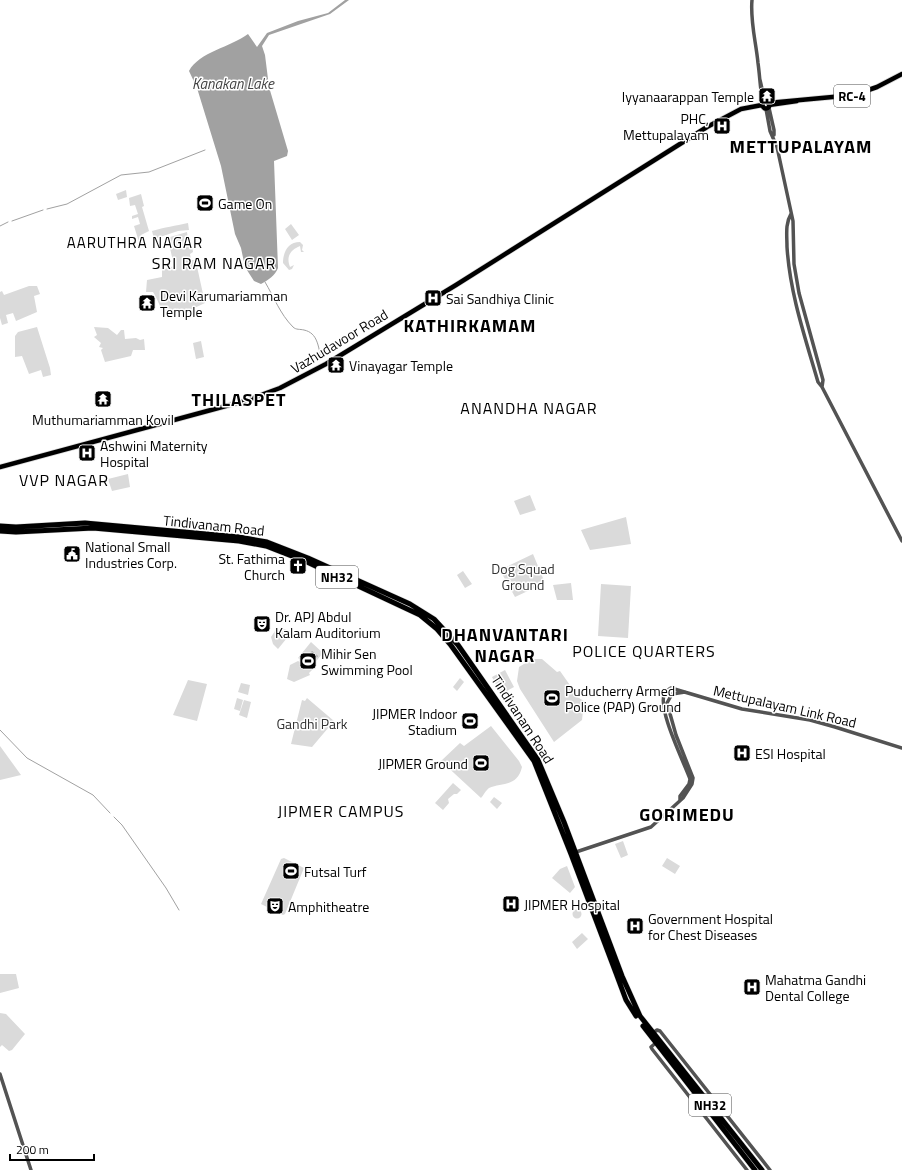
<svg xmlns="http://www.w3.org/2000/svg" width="902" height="1170" viewBox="0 0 902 1170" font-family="'Titillium Web',sans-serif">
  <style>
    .green { fill: #dadada }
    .water { fill: #a1a1a1 }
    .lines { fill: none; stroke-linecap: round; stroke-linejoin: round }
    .stream { stroke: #a1a1a1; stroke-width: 1 }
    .major-casing { stroke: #dbdbdb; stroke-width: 6 }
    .highway-casing { stroke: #dbdbdb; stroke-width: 6 }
    .minor { stroke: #535353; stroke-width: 3.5 }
    .major { stroke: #000; stroke-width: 4.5 }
    .highway { stroke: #000; stroke-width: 5 }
    .labels { text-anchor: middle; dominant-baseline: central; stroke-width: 3; stroke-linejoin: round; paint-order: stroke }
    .shield { fill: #fff; stroke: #4c4c4c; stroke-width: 1 }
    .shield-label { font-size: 13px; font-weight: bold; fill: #000 }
    .poi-label { font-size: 14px; fill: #000; stroke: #fff; text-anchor: start }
    .street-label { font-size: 14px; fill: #000; stroke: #fff }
    .park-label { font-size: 14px; fill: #313131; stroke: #fff }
    .water-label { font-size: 15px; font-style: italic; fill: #424242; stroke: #fff }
    .neighbourhood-label { font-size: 15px; letter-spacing: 1px; fill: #000; stroke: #fff }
    .quarter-label { font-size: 16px; letter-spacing: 1px; fill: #000; stroke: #fff }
    .district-label { font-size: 18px; font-weight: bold; letter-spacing: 1px; fill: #000; stroke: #fff }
  </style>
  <rect width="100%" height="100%" fill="#fff"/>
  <path class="green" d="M 126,190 L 127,197 L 118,200 L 116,194 Z
    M 141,194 L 144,206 L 142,207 L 149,231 L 141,235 L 143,241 L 139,242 L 134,226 L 140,224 L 138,217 L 132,219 L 132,216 L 138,214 L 135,205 L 130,206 L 129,198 Z
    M 209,198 L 211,204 L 201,207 L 199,201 Z
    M 188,223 L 189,230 L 178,231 L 154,239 L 152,231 C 165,227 175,226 188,223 Z
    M 291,224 L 299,235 L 292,240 L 285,229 Z
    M 187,232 L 189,247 L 192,246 L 193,252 L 190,254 L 191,260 L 195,260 L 196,262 L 205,303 L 192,309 L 177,311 L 165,317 C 162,311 156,296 153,292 L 146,292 L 147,280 L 162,277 L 162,270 L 174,266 L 168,239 L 170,237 Z
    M 300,242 L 303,245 L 302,250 L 304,252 L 301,252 L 300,246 C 290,250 286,257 290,267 L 294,265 L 292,269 L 289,270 L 283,263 C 283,252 288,242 300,242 Z
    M 29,286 L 37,286 L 40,294 L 34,296 L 37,312 L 16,321 L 13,313 L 6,315 L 8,323 L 2,325 L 0,318 L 0,292 L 2,291 L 4,295 Z
    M 37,327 L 50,368 L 51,375 L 43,377 L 41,370 L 29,374 L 22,356 L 15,357 L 15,336 L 18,332 Z
    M 94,327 L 108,328 L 117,335 L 121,330 L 124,330 L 125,339 L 136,338 L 140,340 L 144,339 L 145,350 L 133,350 L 131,356 L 105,362 L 101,350 L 103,348 L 99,347 L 101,343 L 94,337 L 97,335 Z
    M 201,341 L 204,357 L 196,359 L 193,343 Z
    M 128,474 L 130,487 L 112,491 L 108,479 Z
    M 530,495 L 536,510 L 520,515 L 514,501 Z
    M 626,517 L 631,544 L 590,550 L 581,530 Z
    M 533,554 L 545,583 L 515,597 L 500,570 Z
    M 463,571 L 472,584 L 465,588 L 457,575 Z
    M 571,583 L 573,600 L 557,600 L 553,585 Z
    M 601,584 L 631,586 L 628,638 L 598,636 Z
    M 279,629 L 285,629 L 291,633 L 278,649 L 273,644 L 271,637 L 275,631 Z
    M 311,642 L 323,653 L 312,666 L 314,668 L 309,673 L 310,675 L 294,682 L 287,679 L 290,665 L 298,661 L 300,662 L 301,660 L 298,658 Z
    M 532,659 L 542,659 L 557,672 L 560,671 L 572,688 L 574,695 L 584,701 L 582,720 L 554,742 L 520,689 L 517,681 L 519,667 Z
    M 505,670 L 514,687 L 501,694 L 492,677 Z
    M 460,678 L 464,682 L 457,691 L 453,687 Z
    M 188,680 L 207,684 L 197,721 L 173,715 Z
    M 241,683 L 250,685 L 248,695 L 238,692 Z
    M 237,698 L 243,700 L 240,711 L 234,709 Z
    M 307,698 L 334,721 L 312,747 L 291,744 L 302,700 L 305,701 Z
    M 244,700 L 251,702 L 247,718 L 239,715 Z
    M 491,726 L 519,761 L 522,767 C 517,788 501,782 489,788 C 486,790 483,796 481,798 L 441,761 L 460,743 L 464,746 Z
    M 0,746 L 21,775 L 0,780 Z
    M 453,783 L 461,790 L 457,794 L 454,794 L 448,799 L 449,803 L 443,810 L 435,803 Z
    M 494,797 L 502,803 L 497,809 L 490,802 Z
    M 623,841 L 628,855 L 621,858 L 615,844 Z
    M 284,858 L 304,868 L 285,914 L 283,915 L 261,904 L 281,859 Z
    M 667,858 L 680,866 L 675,874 L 662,866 Z
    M 567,866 L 575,887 L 570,893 L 552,878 L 560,869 Z
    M572.5 914a4.5 4.5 0 1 1 9 0a4.5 4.5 0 1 1-9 0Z
    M 582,933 L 588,939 L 577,949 L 572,942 Z
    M 0,974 L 16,974 L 19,988 L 0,993 Z
    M 0,1013 L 6,1014 L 25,1034 L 12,1050 L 9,1051 L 2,1045 L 0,1047 Z"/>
  <path class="water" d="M 345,0 L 349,0 L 330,14 L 269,35 L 262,46 L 265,55 L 269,87 L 288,151 L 287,156 L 274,161 L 278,268 C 275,276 268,280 261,284 L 254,281 L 245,267 L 241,248 L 235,234 L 221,166 L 197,88 L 189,71 C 199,52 231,47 248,34 L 257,47 L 267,33 L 298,21 L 328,13 Z
    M 312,651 L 318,656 L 311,665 L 305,659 Z"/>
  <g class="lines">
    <path class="stream" d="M 47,209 L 67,204 L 121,175 L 149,172 L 205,150
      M 12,221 L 43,210
      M 0,226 L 8,222
      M 265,282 C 274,297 280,314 293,327 C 296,330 300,329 304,330 C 318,333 318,347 321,357
      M 0,730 L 27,758 L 93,795 L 110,813
      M 114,817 L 122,825 L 166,888 L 179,910"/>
    <g class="major-casing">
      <path id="major" d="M762.5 105a3.5 3.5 0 1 1 7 0a3.5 3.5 0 1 1-7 0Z
        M 768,103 L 854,95 L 877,87 L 902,74
        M 769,105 L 797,101
        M 0,467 L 248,400 L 280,388 L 326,364 L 456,285 L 707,127 L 741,109 L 762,105"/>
    </g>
    <g class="highway-casing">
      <path id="highway" d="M 0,526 L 16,527 L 85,523 L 239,537 L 267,542 L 308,558 L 410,604 L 434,619 L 458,645 L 538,760 L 564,822 L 622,976 L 640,1016 L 762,1170
        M 0,531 L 16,532 L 93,528 L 239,541 L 266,546 L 307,562 L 420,615 L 437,629 L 450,644 L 534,761 L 571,854 L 616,973 L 626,1000 L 636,1016
        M 643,1026 L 755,1170"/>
    </g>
    <path class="minor" d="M 752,0 C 750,21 756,42 758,63 C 760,77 760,89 763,103
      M 760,80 L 763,93
      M 769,108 L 774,130 L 774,135
      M 766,109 L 770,131 L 777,147 L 793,221 L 794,264 L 799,293 L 823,380 L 822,387 L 902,541
      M 791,214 C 785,224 787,235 787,247 C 790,294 805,337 818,382 L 822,387
      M 680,800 L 680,796 L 689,784 L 690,779 C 684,762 656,707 665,692 L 671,688 L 742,709 L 810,720 L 835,727 L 902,748
      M 573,853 L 651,827 L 683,798 L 692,784 L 693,778 L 676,735 L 667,703 L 672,694 L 685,692
      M 653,1033 L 657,1030 L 660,1031 L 770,1170
      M 658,1041 L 651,1047 L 652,1049 L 747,1170
      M 0,1074 L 31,1170"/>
    <use href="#major" class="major"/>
    <use href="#highway" class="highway"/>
  </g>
  <defs>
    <g id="temple-square" transform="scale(0.9)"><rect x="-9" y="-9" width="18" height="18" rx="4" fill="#000" stroke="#fff"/><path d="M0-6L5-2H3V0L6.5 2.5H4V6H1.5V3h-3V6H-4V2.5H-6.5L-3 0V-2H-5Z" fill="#fff"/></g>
    <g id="hospital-square" transform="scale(0.9)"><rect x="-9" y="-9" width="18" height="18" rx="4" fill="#000" stroke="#fff"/><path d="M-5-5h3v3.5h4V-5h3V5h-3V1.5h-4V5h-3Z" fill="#fff"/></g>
    <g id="stadium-square" transform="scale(0.9)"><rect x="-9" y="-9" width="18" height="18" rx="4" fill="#000" stroke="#fff"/><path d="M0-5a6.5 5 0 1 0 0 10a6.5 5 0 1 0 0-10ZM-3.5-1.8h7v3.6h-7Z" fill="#fff"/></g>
    <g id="civic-square" transform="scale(0.9)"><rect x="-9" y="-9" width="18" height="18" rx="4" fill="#000" stroke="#fff"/><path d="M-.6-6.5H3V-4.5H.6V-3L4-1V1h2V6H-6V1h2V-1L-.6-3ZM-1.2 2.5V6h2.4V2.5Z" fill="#fff"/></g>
    <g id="church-square" transform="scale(0.9)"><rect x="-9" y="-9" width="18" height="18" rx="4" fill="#000" stroke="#fff"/><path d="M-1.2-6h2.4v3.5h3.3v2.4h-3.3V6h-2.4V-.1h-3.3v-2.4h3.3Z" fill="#fff"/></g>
    <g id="theatre-square" transform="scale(0.9)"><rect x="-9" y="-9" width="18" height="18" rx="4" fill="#000" stroke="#fff"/><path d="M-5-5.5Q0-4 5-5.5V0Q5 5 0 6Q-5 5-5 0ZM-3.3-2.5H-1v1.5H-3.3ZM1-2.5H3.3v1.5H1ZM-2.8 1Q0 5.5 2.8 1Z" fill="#fff"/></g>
  </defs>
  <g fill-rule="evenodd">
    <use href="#temple-square" x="767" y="96"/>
    <use href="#hospital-square" x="722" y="126"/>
    <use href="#stadium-square" x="205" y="203"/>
    <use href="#hospital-square" x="433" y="298"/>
    <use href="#temple-square" x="147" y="303"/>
    <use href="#temple-square" x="336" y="365"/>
    <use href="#temple-square" x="103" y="399"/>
    <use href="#hospital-square" x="87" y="453"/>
    <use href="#civic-square" x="72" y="554"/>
    <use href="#church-square" x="298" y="566"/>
    <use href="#theatre-square" x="262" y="624"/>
    <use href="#stadium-square" x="308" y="661"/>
    <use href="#stadium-square" x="552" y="698"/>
    <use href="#stadium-square" x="470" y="721"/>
    <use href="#hospital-square" x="742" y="753"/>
    <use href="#stadium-square" x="481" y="763"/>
    <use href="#stadium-square" x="291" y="871"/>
    <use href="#hospital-square" x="511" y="904"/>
    <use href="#theatre-square" x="275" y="906"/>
    <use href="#hospital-square" x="635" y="926"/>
    <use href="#hospital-square" x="752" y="987"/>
  </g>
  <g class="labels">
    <g class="shield">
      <rect x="834" y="85" width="36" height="22" rx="3"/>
      <rect x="316" y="566" width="42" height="22" rx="3"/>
      <rect x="689" y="1094" width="42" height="22" rx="3"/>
    </g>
    <g class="shield-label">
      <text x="852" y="96">RC-4</text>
      <text x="337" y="577">NH32</text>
      <text x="710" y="1105">NH32</text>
    </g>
    <g class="poi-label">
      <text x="754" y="96" text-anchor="end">Iyyanaarappan Temple</text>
      <text x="709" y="118" text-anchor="end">PHC,<tspan x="709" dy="16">Mettupalayam</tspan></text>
      <text x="218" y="203">Game On</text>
      <text x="160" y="295">Devi Karumariamman<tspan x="160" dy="16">Temple</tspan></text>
      <text x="446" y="298">Sai Sandhiya Clinic</text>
      <text x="349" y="365">Vinayagar Temple</text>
      <text x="103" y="419" text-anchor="middle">Muthumariamman Kovil</text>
      <text x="100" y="445">Ashwini Maternity<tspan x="100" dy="16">Hospital</tspan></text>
      <text x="85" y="546">National Small<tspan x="85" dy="16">Industries Corp.</tspan></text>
      <text x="285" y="558" text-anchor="end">St. Fathima<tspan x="285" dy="16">Church</tspan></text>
      <text x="275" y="616">Dr. APJ Abdul<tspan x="275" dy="16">Kalam Auditorium</tspan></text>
      <text x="321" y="653">Mihir Sen<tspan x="321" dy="16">Swimming Pool</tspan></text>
      <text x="565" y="690">Puducherry Armed<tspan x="565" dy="16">Police (PAP) Ground</tspan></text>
      <text x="457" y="713" text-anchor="end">JIPMER Indoor<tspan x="457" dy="16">Stadium</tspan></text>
      <text x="755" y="753">ESI Hospital</text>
      <text x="468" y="763" text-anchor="end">JIPMER Ground</text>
      <text x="304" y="871">Futsal Turf</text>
      <text x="524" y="904">JIPMER Hospital</text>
      <text x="288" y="906">Amphitheatre</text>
      <text x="648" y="918">Government Hospital<tspan x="648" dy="16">for Chest Diseases</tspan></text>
      <text x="765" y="979">Mahatma Gandhi<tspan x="765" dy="16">Dental College</tspan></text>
    </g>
    <g class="street-label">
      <text transform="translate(339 341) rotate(-31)">Vazhudavoor Road</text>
      <text transform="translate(214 525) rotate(6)">Tindivanam Road</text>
      <text transform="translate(785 706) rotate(13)">Mettupalayam Link Road</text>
      <text transform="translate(523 719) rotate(57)">Tindivanam Road</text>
    </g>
    <g class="park-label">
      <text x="523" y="568">Dog Squad<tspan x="523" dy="16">Ground</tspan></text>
      <text x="312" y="723">Gandhi Park</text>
    </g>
    <g class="water-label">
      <text x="233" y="83">Kanakan Lake</text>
    </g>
    <g class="neighbourhood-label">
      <text x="135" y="242">AARUTHRA NAGAR</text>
    </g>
    <g class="quarter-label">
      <text x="214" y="263">SRI RAM NAGAR</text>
      <text x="529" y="408">ANANDHA NAGAR</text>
      <text x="64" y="480">VVP NAGAR</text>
      <text x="644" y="651">POLICE QUARTERS</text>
      <text x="341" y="811">JIPMER CAMPUS</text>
    </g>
    <g class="district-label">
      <text x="801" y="146">METTUPALAYAM</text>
      <text x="470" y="325">KATHIRKAMAM</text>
      <text x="239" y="399">THILASPET</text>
      <text x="505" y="634">DHANVANTARI<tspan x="505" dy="21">NAGAR</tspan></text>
      <text x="687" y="814">GORIMEDU</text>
    </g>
  </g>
  <path d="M10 1154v6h84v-6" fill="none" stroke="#000000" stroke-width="2"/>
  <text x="16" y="1154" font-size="12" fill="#000000" stroke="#ffffff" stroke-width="3" paint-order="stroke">200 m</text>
</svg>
